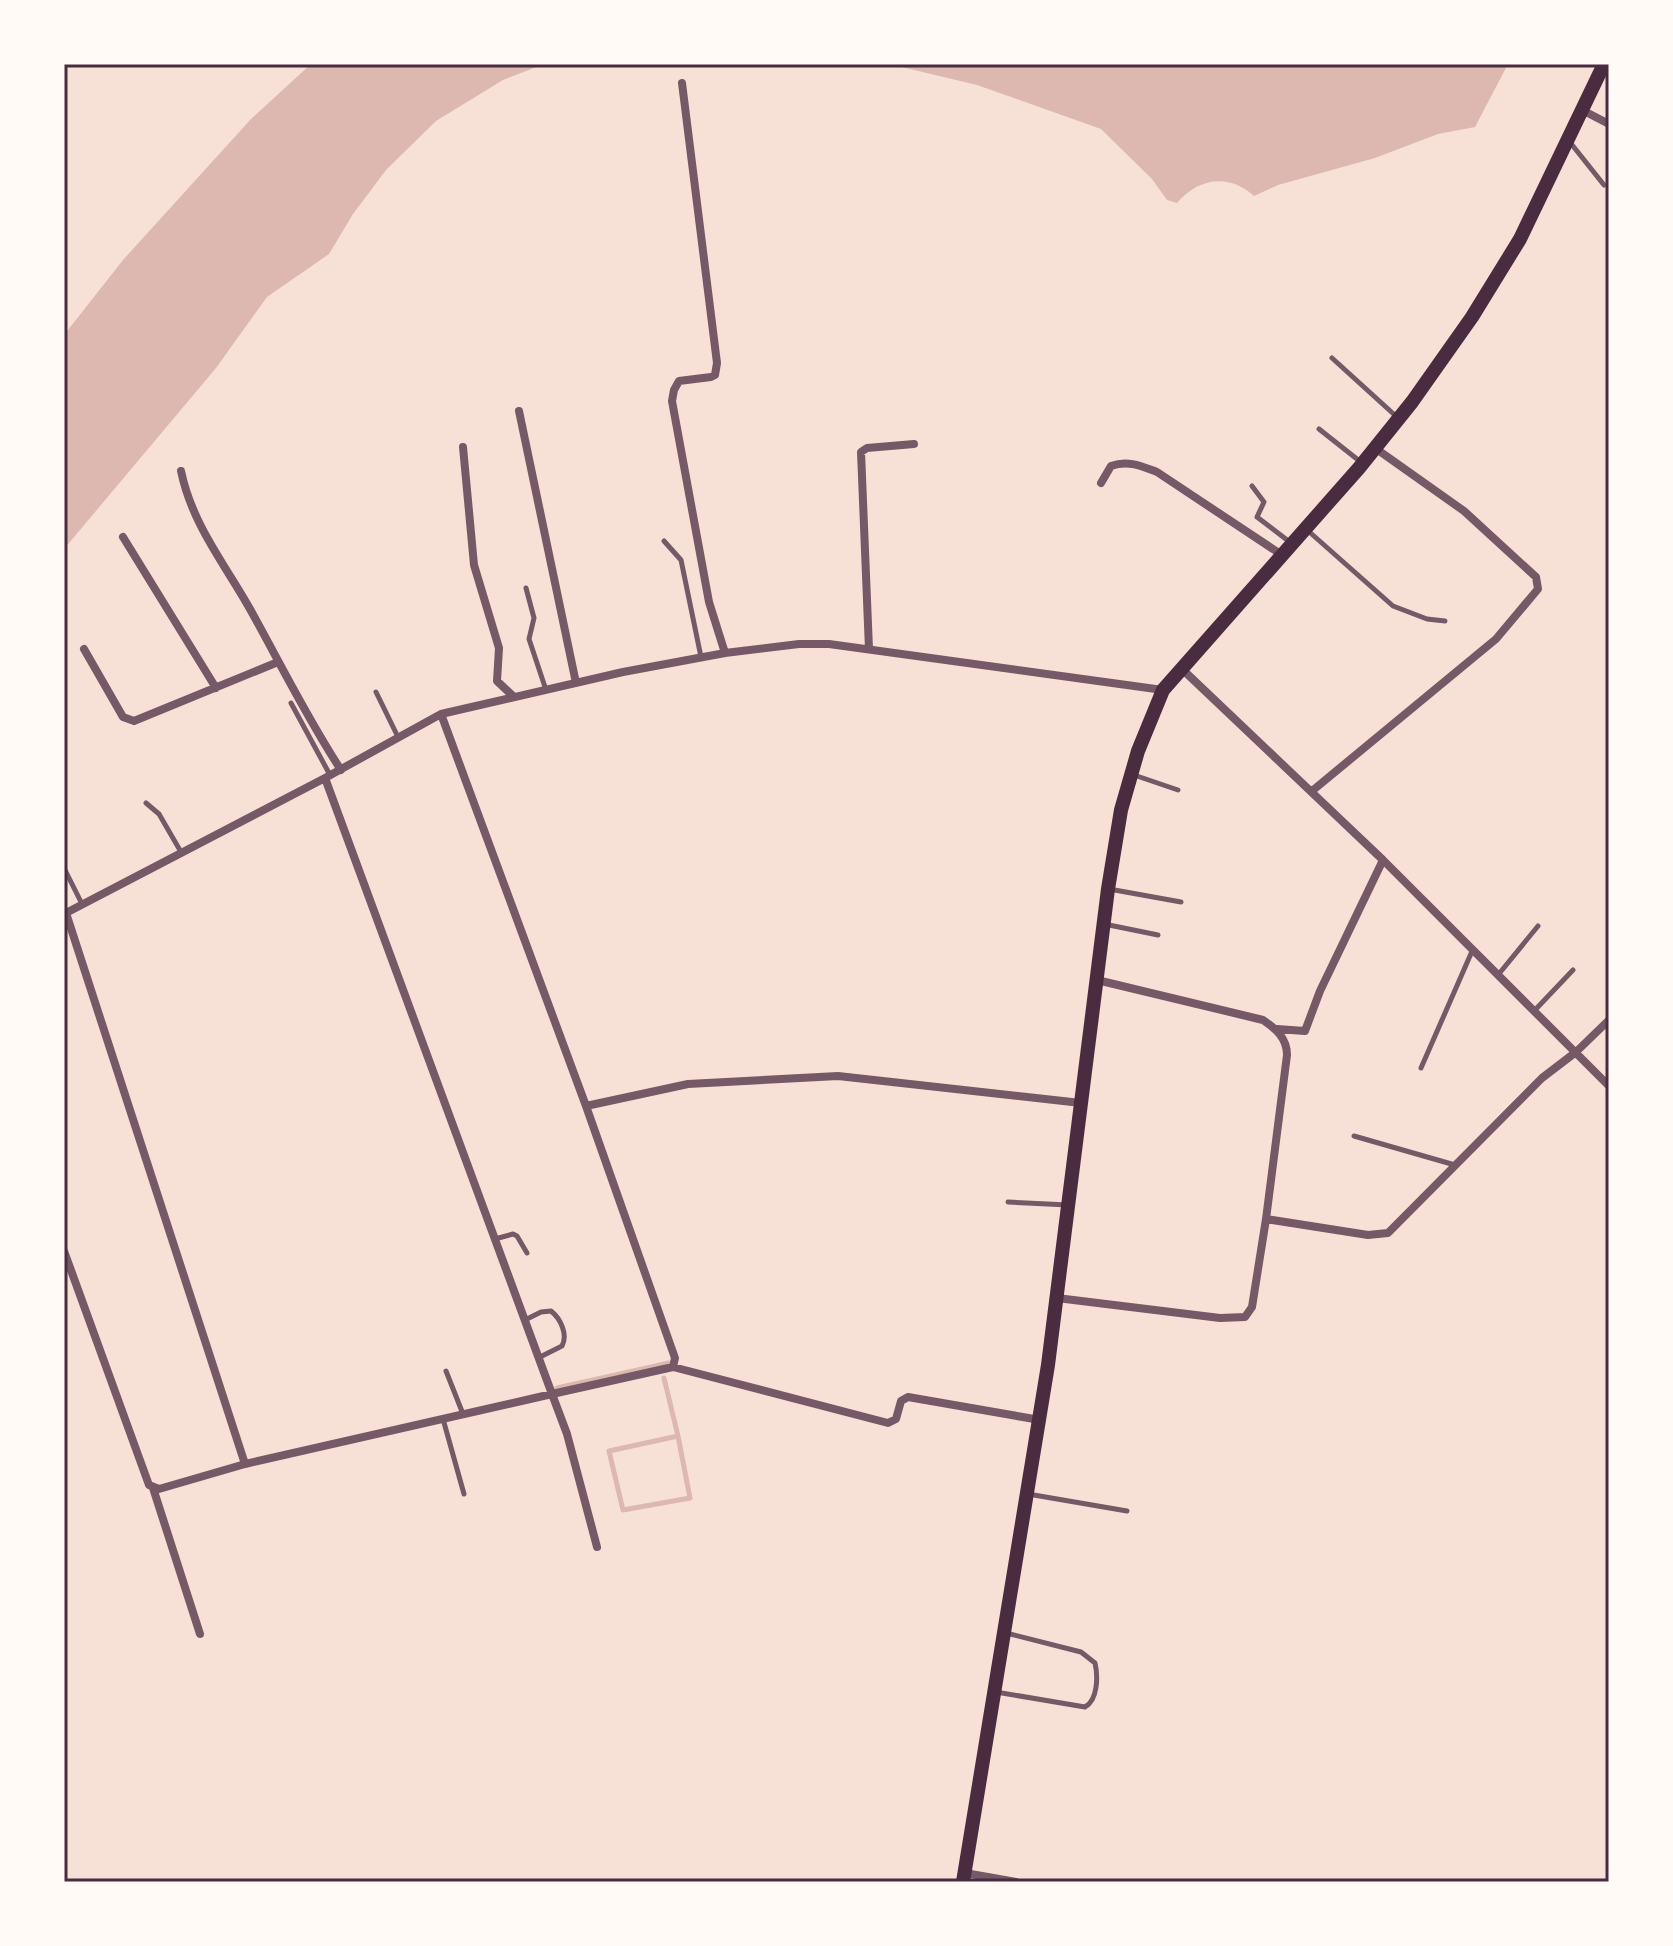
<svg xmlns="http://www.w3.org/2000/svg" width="1673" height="1946" viewBox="0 0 1673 1946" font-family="'Varela Round',sans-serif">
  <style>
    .water { fill: #dcb8b0 }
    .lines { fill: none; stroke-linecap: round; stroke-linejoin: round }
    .stream { stroke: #dcb8b0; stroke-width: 5 }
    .service { stroke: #755966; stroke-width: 5 }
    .minor { stroke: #755966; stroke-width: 8 }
    .secondary { stroke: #4a2c40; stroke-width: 14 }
    .neatline { fill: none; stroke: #4a2c40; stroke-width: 3 }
  </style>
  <rect width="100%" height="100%" fill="#f7e1d7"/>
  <path class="water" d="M 311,64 L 544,64 L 503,80 L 436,121 L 386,170 L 353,214 L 329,254 L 267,297 L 216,368 L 64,549 L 64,335 L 123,260 L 251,119 Z
    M 889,64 L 1508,64 L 1475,127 L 1438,134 L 1375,158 L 1278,185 L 1254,196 C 1229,173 1198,178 1177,203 L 1167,200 L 1152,179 L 1101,129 L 977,85 Z"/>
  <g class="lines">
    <path class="stream" d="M 664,1378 L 678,1436 L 609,1451 L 623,1510 L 690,1498 L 678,1436
      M 557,1388 L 669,1363"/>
    <path class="service" d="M 1569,141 L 1604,185
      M 1332,358 L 1398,418
      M 1319,429 L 1362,463
      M 1252,486 L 1264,502 L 1257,517 L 1291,543
      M 1306,529 L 1393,606 L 1427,619 L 1445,621
      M 664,541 L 681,560 L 701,657
      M 526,588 L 534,618 L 529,639 L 546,690
      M 376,692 L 398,737
      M 291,703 L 330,775
      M 1131,774 L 1178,790
      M 146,803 L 159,814 L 181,852
      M 64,868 L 82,904
      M 1109,889 L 1181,902
      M 1104,924 L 1158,935
      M 1498,975 L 1538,926
      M 1535,1010 L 1573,970
      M 1421,1068 L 1473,949
      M 1354,1136 L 1455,1165
      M 1008,1202 L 1068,1205
      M 495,1239 L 513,1234 L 517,1236 L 527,1253
      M 525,1320 L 541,1312 L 551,1311 C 561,1319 568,1335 562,1346 L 540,1357
      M 446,1371 L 463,1414
      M 443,1419 L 464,1494
      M 1028,1494 L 1127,1511
      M 996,1692 L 1085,1707 C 1098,1700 1098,1676 1095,1663 L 1081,1652 L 1006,1633"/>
    <path class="minor" d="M 682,83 L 717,363 L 715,375 L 711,377 L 679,381 L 674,390 L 672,401 L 709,602 L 725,653
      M 1582,110 L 1609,124
      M 519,411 L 576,683
      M 463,447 L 474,565 L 499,648 L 497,681 L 514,697
      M 181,471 C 192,524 224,563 250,609 C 280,663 307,718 341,770
      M 1101,483 L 1111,466 C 1128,460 1141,466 1157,472 L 1282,555
      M 123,537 L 216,688
      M 84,649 L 123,717 L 134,721 L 278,662
      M 869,649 L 861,452 L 867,448 L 914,444
      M 1182,669 L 1383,860 L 1609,1086
      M 441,714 L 586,1106 L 675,1358 L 673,1367
      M 325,778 L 552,1394 L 673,1367 L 888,1423 L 896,1419 L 901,1401 L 908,1397 L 1040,1420
      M 1312,791 L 1496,639 L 1538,589 L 1536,577 L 1464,511 L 1375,448
      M 64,914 L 325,778 L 441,714 L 623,672 L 725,653 L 799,644 L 829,644 L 1163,690
      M 1097,980 L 1263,1020 C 1276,1029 1287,1038 1287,1055 L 1266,1219
      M 1277,1029 L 1305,1031 L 1320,991 L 1383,860
      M 586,1106 L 688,1084 L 838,1076 L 1081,1103
      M 64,1251 L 149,1485 L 159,1489 L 245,1464 L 66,913
      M 1057,1298 L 1220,1318 L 1245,1317 L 1252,1307 L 1266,1219 L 1368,1235 L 1388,1233 L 1542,1078 L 1576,1052 L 1609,1020
      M 245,1464 L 552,1394 L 567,1434 L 597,1547
      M 153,1488 L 200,1634
      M 965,1873 L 1016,1882"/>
    <path class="secondary" d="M 963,1882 L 1048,1365 L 1108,889 L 1121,810 L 1138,751 L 1163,690 L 1359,468 L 1412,402 L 1472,317 L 1520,239 L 1604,64"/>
  </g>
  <rect width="1673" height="1946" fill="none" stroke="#fffaf5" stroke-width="132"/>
  <rect x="66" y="66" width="1541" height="1814" class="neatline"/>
</svg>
